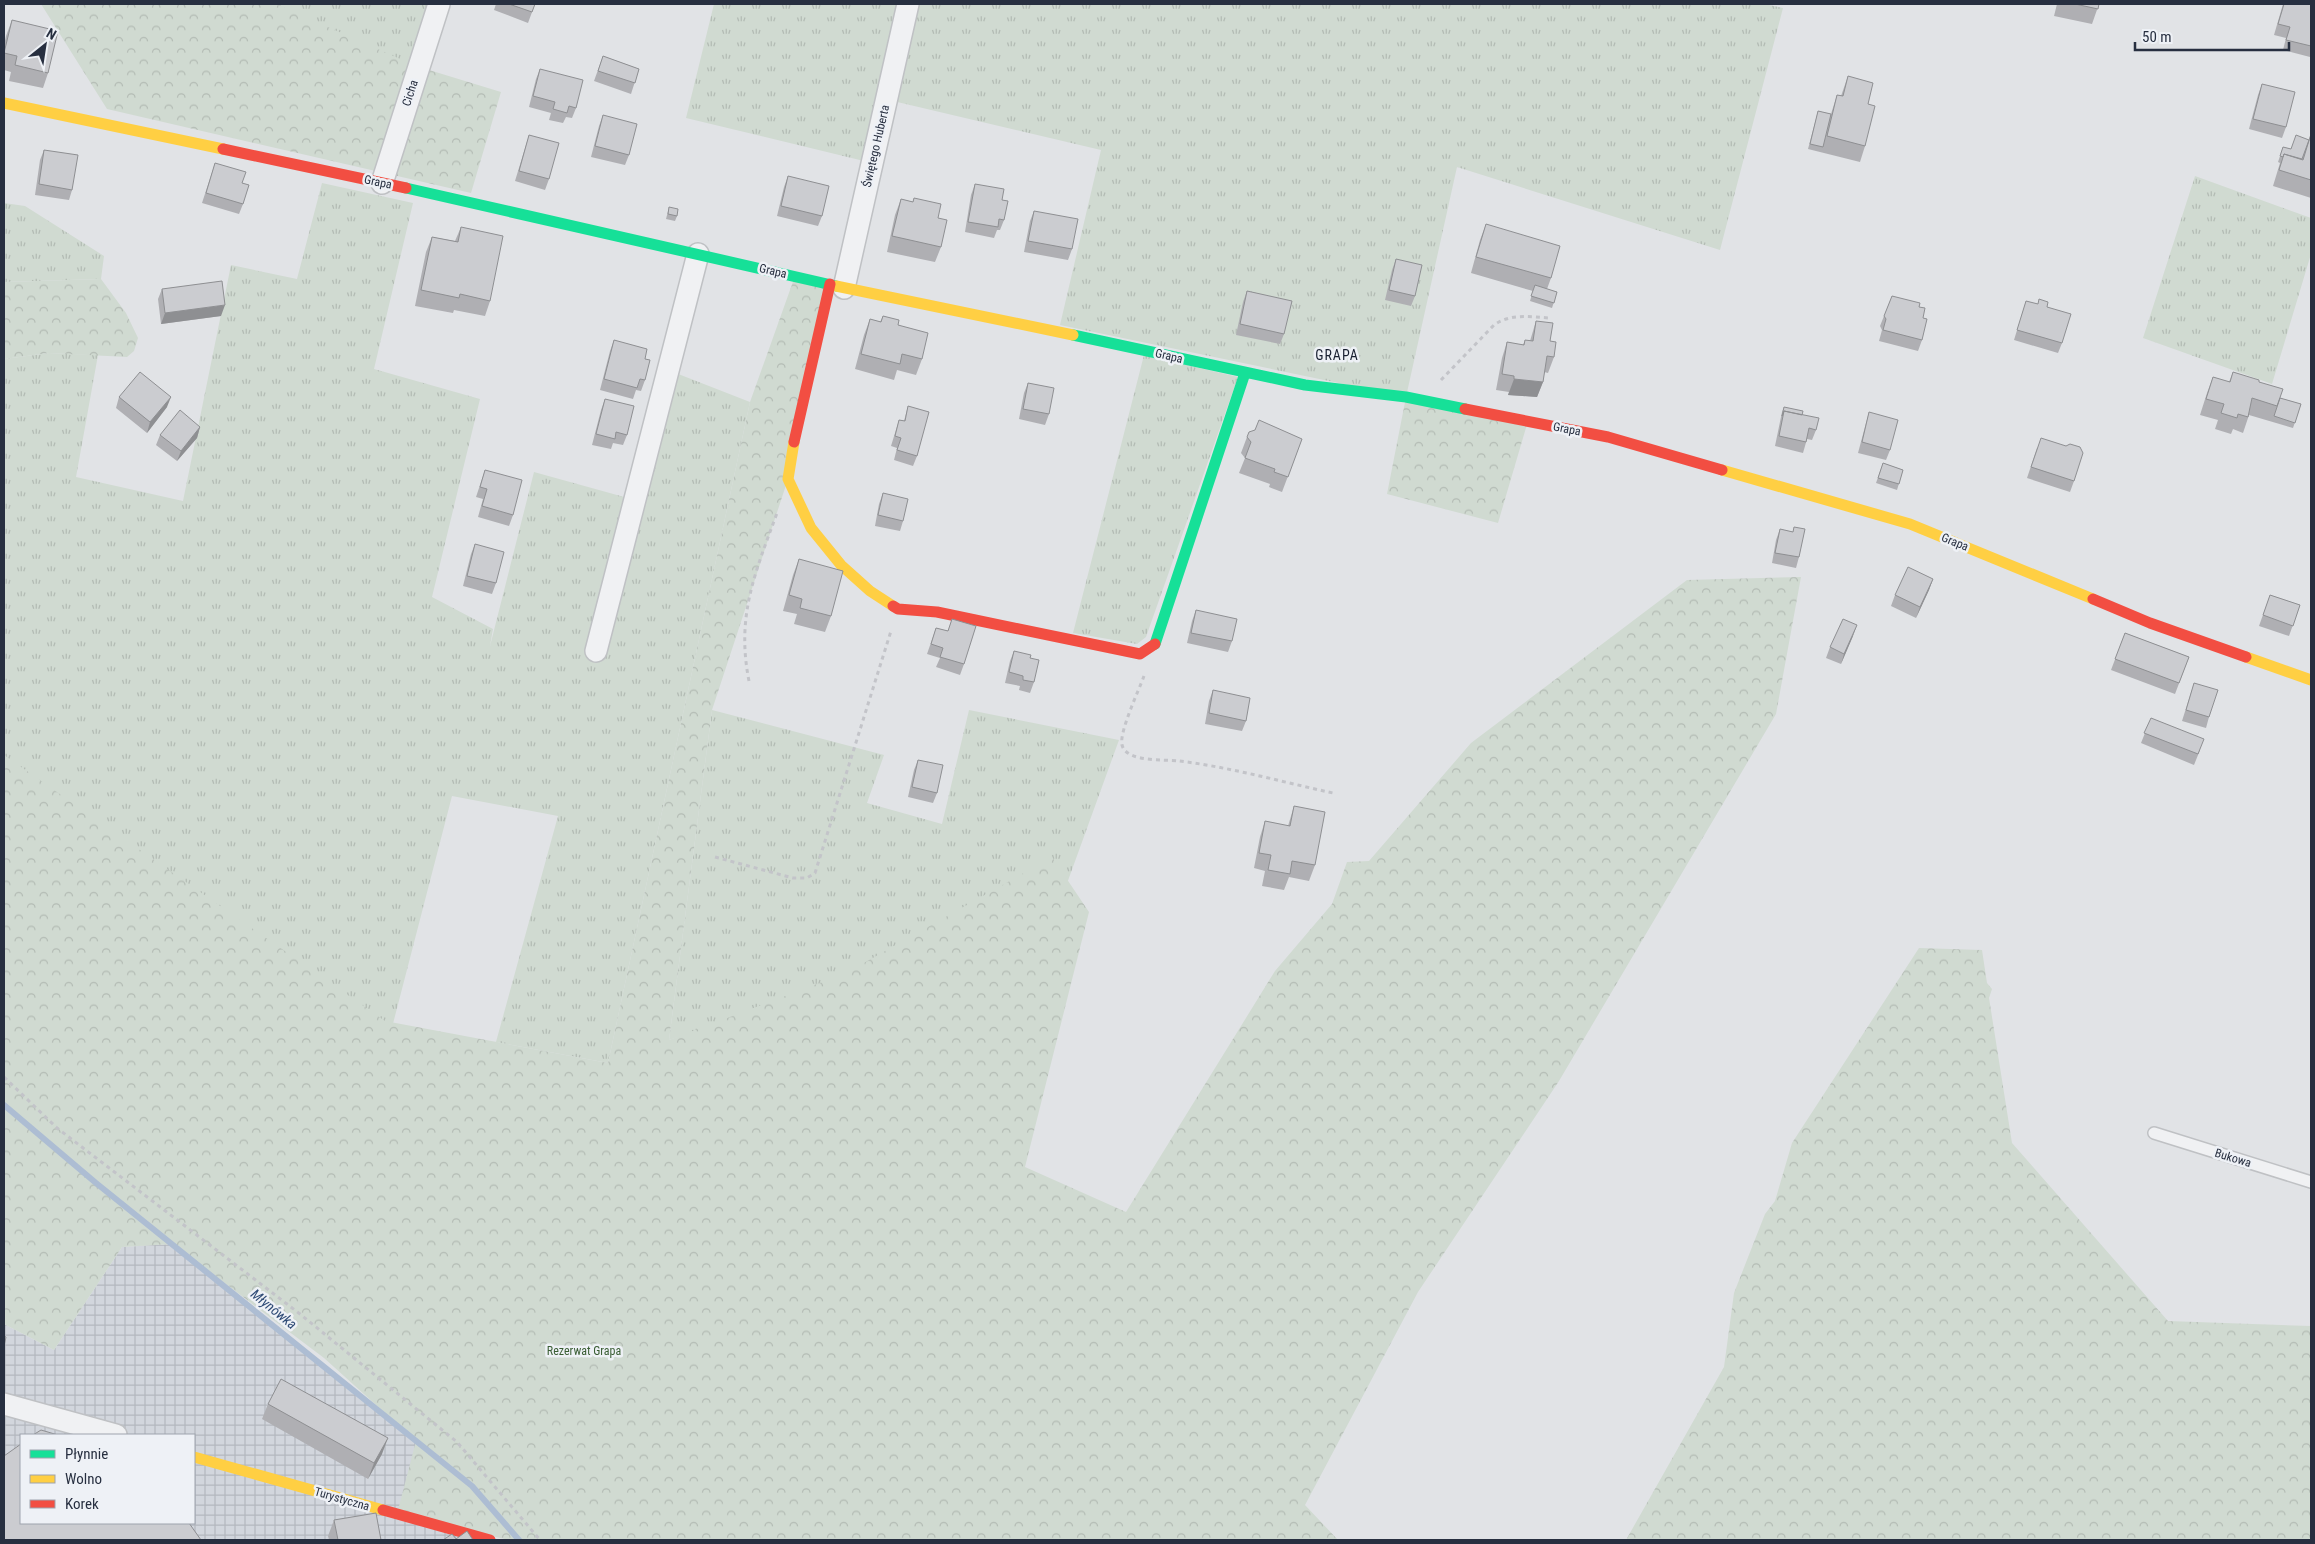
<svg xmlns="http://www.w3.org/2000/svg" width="2315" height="1544" viewBox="0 0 2315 1544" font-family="'Roboto Condensed',sans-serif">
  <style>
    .industrial { fill: url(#industrial-grid); fill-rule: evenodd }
    .grass { fill: url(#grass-tufts) }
    .forest { fill: url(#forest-crowns) }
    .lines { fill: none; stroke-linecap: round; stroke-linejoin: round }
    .stream { stroke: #adbdd3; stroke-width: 6 }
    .lane-casing { stroke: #bfc1c4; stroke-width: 14 }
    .street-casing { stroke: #bfc1c4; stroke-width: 24 }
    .path { stroke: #c3c4c9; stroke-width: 3; stroke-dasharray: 4 4; stroke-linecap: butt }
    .lane { stroke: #f0f1f3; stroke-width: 11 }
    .street { stroke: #f0f1f3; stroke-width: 21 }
    .fast { stroke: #16e098; stroke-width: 11 }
    .slow { stroke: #ffcf43; stroke-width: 11 }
    .jam { stroke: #f24e42; stroke-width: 11 }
    .wall { fill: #afafb3 }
    .shaded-wall { fill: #8e8f92 }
    .building { fill: #cbccd0; stroke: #8e8f92 }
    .labels { text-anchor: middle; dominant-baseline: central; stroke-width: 5; stroke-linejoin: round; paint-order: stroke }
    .street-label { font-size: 12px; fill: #272f40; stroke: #eef1f6 }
    .park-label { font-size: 12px; fill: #395d33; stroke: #eef1f6 }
    .neighbourhood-label { font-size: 14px; letter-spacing: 1px; fill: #192031; stroke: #eef1f6 }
    .water-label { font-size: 14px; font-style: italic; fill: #2f4b76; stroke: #eef1f6 }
  </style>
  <defs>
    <pattern id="industrial-grid" width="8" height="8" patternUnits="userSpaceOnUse" patternTransform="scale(1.25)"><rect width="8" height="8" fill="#d2d6dd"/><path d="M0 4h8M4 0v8" fill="none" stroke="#b4b8bf"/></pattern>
    <pattern id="grass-tufts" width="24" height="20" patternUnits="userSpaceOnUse" patternTransform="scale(1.25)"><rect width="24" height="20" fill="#d0dad1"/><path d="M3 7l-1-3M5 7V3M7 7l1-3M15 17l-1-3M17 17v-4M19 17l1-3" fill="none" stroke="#b3bbb4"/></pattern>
    <pattern id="forest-crowns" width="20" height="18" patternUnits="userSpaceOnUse" patternTransform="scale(1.25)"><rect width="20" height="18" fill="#d0dad1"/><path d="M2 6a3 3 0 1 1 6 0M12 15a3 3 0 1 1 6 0" fill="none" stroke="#b3bbb4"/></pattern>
  </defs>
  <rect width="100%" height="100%" fill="#e1e3e6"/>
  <path class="industrial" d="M 173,1244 L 416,1441 L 490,1540 L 4,1540 L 4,1324 L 54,1350 L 122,1247 ZM 21,1435 L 194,1435 L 194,1523 L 21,1523 Z"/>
  <path class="grass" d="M 240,4 L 436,4 L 408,67 Z
    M 714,4 L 902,4 L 868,162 L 686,118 Z
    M 915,4 L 1764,4 L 1783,8 L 1720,250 L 1457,167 L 1406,397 L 1060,325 L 1101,150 L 893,101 Z
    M 2195,176 L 2311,218 L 2311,254 L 2272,384 L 2143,338 Z
    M 322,183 L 413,203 L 374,369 L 480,399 L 432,597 L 493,629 L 490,646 L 534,472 L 635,500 L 668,370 L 750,402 L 608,1063 L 496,1042 L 558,816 L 452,796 L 388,1043 L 4,777 L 4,359 L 49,353 L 98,355 L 76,477 L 183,501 L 231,265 L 297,279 Z
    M 4,203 L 25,206 L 104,256 L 101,279 L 4,282 Z
    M 1144,355 L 1238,377 L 1146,637 L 1137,644 L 1073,633 Z
    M 712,710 L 884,755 L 867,803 L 942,824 L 969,710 L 1119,740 L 1053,922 L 669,1040 Z"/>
  <path class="forest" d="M 41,4 L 276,4 L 416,66 L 501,92 L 471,193 L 107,109 Z
    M 795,276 L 830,284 L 788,479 L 712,710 L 669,1040 L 846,973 L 1052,857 L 1089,912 L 1025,1167 L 1126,1212 L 1275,971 L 1332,904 L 1347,862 L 1369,861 L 1471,743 L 1687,580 L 1801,577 L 1776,714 L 1559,1081 L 1418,1292 L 1305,1505 L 1338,1540 L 509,1540 L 397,1514 L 416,1441 L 324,1358 L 173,1244 L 122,1247 L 54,1350 L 4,1324 L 4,755 L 385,1021 L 608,1063 L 750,402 Z
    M 101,279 L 126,313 L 138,338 L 134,351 L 127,357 L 49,353 L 4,359 L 4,282 Z
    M 1406,397 L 1528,421 L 1498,523 L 1387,494 Z
    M 1919,948 L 1982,950 L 1987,983 L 1992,989 L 1989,998 L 2012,1143 L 2168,1321 L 2311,1326 L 2311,1540 L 1626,1540 L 1724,1367 L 1734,1293 L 1765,1214 L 1775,1201 L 1792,1143 Z"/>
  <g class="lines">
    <path class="stream" d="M 4,1105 L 96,1183 L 472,1486 L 519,1540"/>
    <g class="lane-casing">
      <path id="lane" d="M 2154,1133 L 2311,1182"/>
    </g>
    <g class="street-casing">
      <path id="street" d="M 382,183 L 439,4
        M 844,288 L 908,4
        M 596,651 L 698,254
        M 4,1404 L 116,1435"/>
    </g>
    <path class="path" d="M 1441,380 L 1494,325 C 1511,313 1530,317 1550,318
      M 1144,676 C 1139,690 1119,732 1122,745 C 1127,763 1165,759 1179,761 C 1230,767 1282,782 1333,793
      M 749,681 C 736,616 755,573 777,513
      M 715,857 L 793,878 L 807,878 L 815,873 L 891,631
      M 4,1077 L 57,1128 L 300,1314 L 457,1442 L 540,1540"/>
    <use href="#lane" class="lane"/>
    <use href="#street" class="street"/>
    <path class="fast" d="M 406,188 L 836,286
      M 1073,335 L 1305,385 L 1406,397 L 1465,409
      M 1155,644 L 1245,373"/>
    <path class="slow" d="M 4,103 L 223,149
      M 836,286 L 1073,335
      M 794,442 L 788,479 L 811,528 L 841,565 L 870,591 L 893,606
      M 1722,470 L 1910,524 L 2093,599
      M 2246,657 L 2311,680
      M 194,1457 L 383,1510"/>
    <path class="jam" d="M 223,149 L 406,188
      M 1465,409 L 1608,437 L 1722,470
      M 794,442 L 830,284
      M 2093,599 L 2150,623 L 2246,657
      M 893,606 L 898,609 L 937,612 L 1140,654 L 1155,644
      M 383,1510 L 490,1540"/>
  </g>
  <path class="wall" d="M 496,4 L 535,4 L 528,23 L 494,10 Z
    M 2057,4 L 2099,4 L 2092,24 L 2054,16 Z
    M 2283,4 L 2311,4 L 2311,55 L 2310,57 L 2283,50 L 2286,38 L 2274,35 Z
    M 12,20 L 48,73 L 43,88 L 9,81 L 11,72 L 4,70 L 4,45 L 6,36 Z
    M 603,56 L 639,69 L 631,94 L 594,81 Z
    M 540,69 L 576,108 L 572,118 L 566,117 L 563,123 L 549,120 L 551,113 L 529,107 L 536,79 Z
    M 1848,76 L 1868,104 L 1865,146 L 1860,162 L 1808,149 L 1818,111 L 1831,114 L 1837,95 L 1841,96 Z
    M 2262,84 L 2286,127 L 2282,138 L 2249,129 L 2258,95 Z
    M 603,115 L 629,155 L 625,165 L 591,157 L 599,126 Z
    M 2311,133 L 2311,198 L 2273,186 L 2280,163 L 2278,162 L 2283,147 L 2291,149 L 2309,140 Z
    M 529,135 L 549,179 L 545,190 L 515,181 Z
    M 44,150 L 72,190 L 69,200 L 35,195 L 40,160 Z
    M 215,163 L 242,183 L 243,204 L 239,214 L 202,203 Z
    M 788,176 L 822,216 L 818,226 L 777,216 L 784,187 Z
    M 975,184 L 1002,200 L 1004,220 L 1000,230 L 997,230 L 994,238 L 965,232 L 971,195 Z
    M 914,198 L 938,218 L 941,247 L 935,262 L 887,252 L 895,215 L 901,199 L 913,202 Z
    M 669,207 L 677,216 L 675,221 L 666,219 Z
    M 1034,211 L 1072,249 L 1068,260 L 1024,252 L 1030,221 Z
    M 1486,224 L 1551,278 L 1547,289 L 1557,292 L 1552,308 L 1530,301 L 1533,291 L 1471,273 L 1480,240 Z
    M 461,227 L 490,301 L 485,316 L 454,310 L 453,313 L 415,306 L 426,252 L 432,237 L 455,241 Z
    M 1396,259 L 1415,296 L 1411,306 L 1385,300 L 1392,270 Z
    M 162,289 L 221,316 L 161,324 L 158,299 Z
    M 1247,291 L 1284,334 L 1280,344 L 1236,335 L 1243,302 Z
    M 1892,296 L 1919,307 L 1923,318 L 1922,340 L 1918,351 L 1879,341 L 1882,330 L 1880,326 Z
    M 2026,301 L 2047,307 L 2062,343 L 2058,353 L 2014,340 Z
    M 883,316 L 898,325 L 922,359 L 916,375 L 897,370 L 894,380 L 855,369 L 864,335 L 870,319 L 880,322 Z
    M 1536,321 L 1550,341 L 1554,357 L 1548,373 L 1544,372 L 1543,382 L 1537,397 L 1508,395 L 1509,392 L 1496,390 L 1502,358 L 1507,342 L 1523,345 L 1525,340 L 1530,341 Z
    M 614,340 L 645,359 L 645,380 L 641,391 L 636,390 L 633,399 L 600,390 L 610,351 Z
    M 2233,372 L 2259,382 L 2280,398 L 2301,404 L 2293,428 L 2249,415 L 2243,433 L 2233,429 L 2231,434 L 2215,429 L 2218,420 L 2200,415 L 2207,393 L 2213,377 L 2229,382 Z
    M 1028,383 L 1049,414 L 1045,425 L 1019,419 L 1024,393 Z
    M 119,397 L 167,407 L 147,433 L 116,408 Z
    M 605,399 L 627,435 L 623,445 L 613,443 L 611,449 L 592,445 L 601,410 Z
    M 908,406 L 917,456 L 913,466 L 894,460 L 897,448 L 891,446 L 899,420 L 904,421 Z
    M 1784,407 L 1802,415 L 1816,430 L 1812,440 L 1807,439 L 1803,453 L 1775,446 L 1782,412 Z
    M 1869,412 L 1890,450 L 1886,460 L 1858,453 L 1866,423 Z
    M 200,427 L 197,438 L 177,461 L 156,445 L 160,435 Z
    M 1247,437 L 1302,439 L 1282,492 L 1269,487 L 1270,484 L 1239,473 L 1245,458 L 1241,453 Z
    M 2037,448 L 2074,481 L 2070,492 L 2027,478 Z
    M 1883,463 L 1903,470 L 1897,490 L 1876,483 Z
    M 485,470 L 513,515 L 509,526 L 478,517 L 483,499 L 476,497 Z
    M 883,493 L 903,521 L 900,531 L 875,526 L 879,504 Z
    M 1794,527 L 1799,557 L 1796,568 L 1772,563 L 1776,540 L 1780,529 L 1793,532 Z
    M 475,544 L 496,583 L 492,594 L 463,586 L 471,554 Z
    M 799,559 L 831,616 L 825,632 L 794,624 L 797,614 L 783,611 L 793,575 Z
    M 1933,579 L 1929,590 L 1916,618 L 1891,606 L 1895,595 Z
    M 2270,595 L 2300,605 L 2289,636 L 2259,626 Z
    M 1196,610 L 1232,641 L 1228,652 L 1187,643 L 1192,621 Z
    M 952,619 L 964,664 L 960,675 L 936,667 L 940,658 L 927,654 L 936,628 L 948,631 Z
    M 2125,633 L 2189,657 L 2175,694 L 2111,670 Z
    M 1853,636 L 1841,664 L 1826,658 L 1830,647 Z
    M 1014,651 L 1030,658 L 1034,682 L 1030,693 L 1019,690 L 1020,686 L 1005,683 L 1010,661 Z
    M 2194,683 L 2209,717 L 2206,728 L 2182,721 Z
    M 1213,690 L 1246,721 L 1242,731 L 1205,724 L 1209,701 Z
    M 2151,718 L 2200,750 L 2194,765 L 2141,743 Z
    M 918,760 L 937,793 L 933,803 L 908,797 L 914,770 Z
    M 1294,806 L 1315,865 L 1309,881 L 1289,877 L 1284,890 L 1262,886 L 1265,871 L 1254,868 L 1260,837 L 1265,821 L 1288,826 Z
    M 268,1404 L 382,1454 L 368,1479 L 262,1419 Z
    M 334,1520 L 381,1540 L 329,1540 L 328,1536 Z"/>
  <path class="shaded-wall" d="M 225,305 L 221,316 L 161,324 L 165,313 Z
    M 1514,379 L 1543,382 L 1537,397 L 1508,395 Z
    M 171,397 L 167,407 L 147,433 L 150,422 Z
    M 200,427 L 197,438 L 177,461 L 181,451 Z
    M 1933,579 L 1929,590 L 1916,618 L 1920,607 Z
    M 1857,625 L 1853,636 L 1841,664 L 1844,654 Z
    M 388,1438 L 382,1454 L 368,1479 L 374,1463 Z"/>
  <path class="building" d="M 509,4 L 535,4 L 532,12 Z
    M 2075,4 L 2099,4 L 2098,9 Z
    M 2284,4 L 2311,4 L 2311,46 L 2286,40 L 2290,27 L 2278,24 Z
    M 12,20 L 58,31 L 48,73 L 15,65 L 17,56 L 4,53 Z
    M 603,56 L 639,69 L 635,83 L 598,71 Z
    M 540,69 L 583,80 L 576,108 L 569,106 L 567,113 L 553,109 L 555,102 L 533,96 Z
    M 1848,76 L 1873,83 L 1868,104 L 1875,106 L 1865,146 L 1827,136 L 1837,95 L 1843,96 Z
    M 2262,84 L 2295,92 L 2286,127 L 2253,119 Z
    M 1818,111 L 1831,114 L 1823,147 L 1810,144 Z
    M 603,115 L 637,124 L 629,155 L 595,146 Z
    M 2311,134 L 2311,180 L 2279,170 L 2284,154 L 2303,160 Z
    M 529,135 L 559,143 L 549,179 L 519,171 Z
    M 2296,135 L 2309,140 L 2302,159 L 2284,154 L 2283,157 L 2280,156 L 2283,147 L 2291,149 Z
    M 44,150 L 78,155 L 72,190 L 39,184 Z
    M 215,163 L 246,172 L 242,183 L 249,185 L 243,204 L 206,193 Z
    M 788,176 L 829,186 L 822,216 L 781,206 Z
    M 975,184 L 1004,189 L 1002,200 L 1008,201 L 1004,220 L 999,219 L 998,227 L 968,222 Z
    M 914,198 L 941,204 L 938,218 L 947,220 L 941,247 L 892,236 L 901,199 L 913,202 Z
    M 669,207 L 678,209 L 677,216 L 668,214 Z
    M 1034,211 L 1078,219 L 1072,249 L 1028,241 Z
    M 1486,224 L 1560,246 L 1551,278 L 1476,257 Z
    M 461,227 L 503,236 L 490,301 L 460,294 L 459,298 L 421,290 L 432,237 L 458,242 Z
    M 1396,259 L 1422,265 L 1415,296 L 1389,290 Z
    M 222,281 L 225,305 L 165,313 L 162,289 Z
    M 1535,285 L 1557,292 L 1554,303 L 1531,296 Z
    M 1247,291 L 1292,301 L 1284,334 L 1240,324 Z
    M 1892,296 L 1920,303 L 1919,307 L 1925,308 L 1923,318 L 1927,319 L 1922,340 L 1883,330 L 1886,319 L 1884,316 Z
    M 2039,299 L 2048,302 L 2047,307 L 2071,314 L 2062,343 L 2017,330 L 2026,301 L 2038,304 Z
    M 883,316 L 899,320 L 898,325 L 928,333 L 922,359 L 902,354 L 900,364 L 861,354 L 870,319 L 881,322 Z
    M 1536,321 L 1553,323 L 1550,341 L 1556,342 L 1554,357 L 1547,356 L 1543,382 L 1514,379 L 1514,376 L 1502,374 L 1507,342 L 1524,345 L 1525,340 L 1533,341 Z
    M 614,340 L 647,349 L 645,359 L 650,360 L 645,380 L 640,379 L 637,388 L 604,379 Z
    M 140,372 L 171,397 L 150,422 L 119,397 Z
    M 2233,372 L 2259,380 L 2259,382 L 2283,389 L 2277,406 L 2252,398 L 2248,417 L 2238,414 L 2237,418 L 2221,413 L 2224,404 L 2206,399 L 2213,377 L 2230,382 Z
    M 1028,383 L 1054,388 L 1049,414 L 1023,409 Z
    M 2280,398 L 2301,404 L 2295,423 L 2274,416 Z
    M 605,399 L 634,406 L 627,435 L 616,432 L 615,439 L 596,434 Z
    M 908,406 L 929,412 L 917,456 L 897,450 L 901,438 L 895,436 L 899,420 L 905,421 Z
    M 1784,407 L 1803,411 L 1802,415 L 1784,411 L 1782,416 Z
    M 180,410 L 200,427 L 181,451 L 160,435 Z
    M 1784,411 L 1819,418 L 1816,430 L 1809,428 L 1806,442 L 1779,436 Z
    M 1869,412 L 1898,420 L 1890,450 L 1862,442 Z
    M 1259,420 L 1302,439 L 1288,477 L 1274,472 L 1275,469 L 1245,458 L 1251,442 L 1247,437 L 1249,432 L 1255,430 Z
    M 2041,438 L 2066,446 L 2070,444 L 2080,447 L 2083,453 L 2074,481 L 2031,467 Z
    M 1883,463 L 1903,470 L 1899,484 L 1878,478 Z
    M 485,470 L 522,480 L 513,515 L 482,506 L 487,489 L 480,487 Z
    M 883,493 L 908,499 L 903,521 L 878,515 Z
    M 1794,527 L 1805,529 L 1799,557 L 1775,553 L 1780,529 L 1793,532 Z
    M 475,544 L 504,552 L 496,583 L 467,576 Z
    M 799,559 L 843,571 L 831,616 L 800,608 L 802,599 L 789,595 Z
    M 1908,567 L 1933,579 L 1920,607 L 1895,595 Z
    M 2270,595 L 2300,605 L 2293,626 L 2263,615 Z
    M 1196,610 L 1237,619 L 1232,641 L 1191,633 Z
    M 952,619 L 976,626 L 964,664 L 940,657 L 943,648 L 931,644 L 936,628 L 948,631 Z
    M 1843,619 L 1857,625 L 1844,654 L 1830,647 Z
    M 2125,633 L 2189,657 L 2179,683 L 2115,659 Z
    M 1014,651 L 1031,655 L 1030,658 L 1039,660 L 1034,682 L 1023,680 L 1023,676 L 1009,672 Z
    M 2194,683 L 2218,690 L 2209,717 L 2186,710 Z
    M 1213,690 L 1250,698 L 1246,721 L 1209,713 Z
    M 2151,718 L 2204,739 L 2198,754 L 2144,733 Z
    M 918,760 L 943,765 L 937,793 L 912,787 Z
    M 1294,806 L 1325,812 L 1315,865 L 1292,861 L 1290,874 L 1268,870 L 1271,855 L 1259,853 L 1265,821 L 1290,826 Z
    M 4,1336 L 6,1337 L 4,1346 Z
    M 281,1379 L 388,1438 L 374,1463 L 268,1404 Z
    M 41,1430 L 58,1435 L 33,1435 Z
    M 21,1444 L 21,1523 L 189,1523 L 201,1540 L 4,1540 L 4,1456 Z
    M 376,1513 L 381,1540 L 338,1540 L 334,1520 Z
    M 467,1531 L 473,1540 L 457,1540 L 456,1539 Z
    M 452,1534 L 457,1540 L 443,1540 Z"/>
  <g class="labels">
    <g class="street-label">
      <text transform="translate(410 93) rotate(-72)">Cicha</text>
      <text transform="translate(876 146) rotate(-77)">Świętego Huberta</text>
      <text transform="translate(378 182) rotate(12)">Grapa</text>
      <text transform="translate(773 271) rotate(13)">Grapa</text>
      <text transform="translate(1169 356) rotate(13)">Grapa</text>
      <text transform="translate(1567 429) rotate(11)">Grapa</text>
      <text transform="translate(1955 542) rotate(22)">Grapa</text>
      <text transform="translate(2233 1158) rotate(17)">Bukowa</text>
      <text transform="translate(342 1499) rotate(16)">Turystyczna</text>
    </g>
    <g class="park-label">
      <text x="584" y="1351">Rezerwat Grapa</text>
    </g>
    <g class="neighbourhood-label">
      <text x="1337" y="355">GRAPA</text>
    </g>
    <g class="water-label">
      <text transform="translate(274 1309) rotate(39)">Młynówka</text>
    </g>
  </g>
  <rect width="2315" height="1544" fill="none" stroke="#272f40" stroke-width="10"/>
  <rect x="20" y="1434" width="175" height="90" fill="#eef1f6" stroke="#9ea3ad"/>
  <rect x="30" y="1450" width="25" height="8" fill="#16e098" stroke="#9ea3ad"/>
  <text x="65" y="1459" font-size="15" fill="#272f40">Płynnie</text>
  <rect x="30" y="1475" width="25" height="8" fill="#ffcf43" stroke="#9ea3ad"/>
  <text x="65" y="1484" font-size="15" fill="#272f40">Wolno</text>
  <rect x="30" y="1500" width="25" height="8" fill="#f24e42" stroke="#9ea3ad"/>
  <text x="65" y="1509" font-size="15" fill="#272f40">Korek</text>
  <g transform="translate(45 45) rotate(30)" stroke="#eef1f6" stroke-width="4" paint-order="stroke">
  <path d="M0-4L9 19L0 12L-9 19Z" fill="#272f40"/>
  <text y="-8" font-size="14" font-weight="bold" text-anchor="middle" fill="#272f40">N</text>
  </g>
  <path d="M2135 42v8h154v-8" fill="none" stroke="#272f40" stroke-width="2.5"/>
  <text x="2142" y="42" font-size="15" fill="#272f40" stroke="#eef1f6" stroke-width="4" paint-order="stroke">50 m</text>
</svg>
